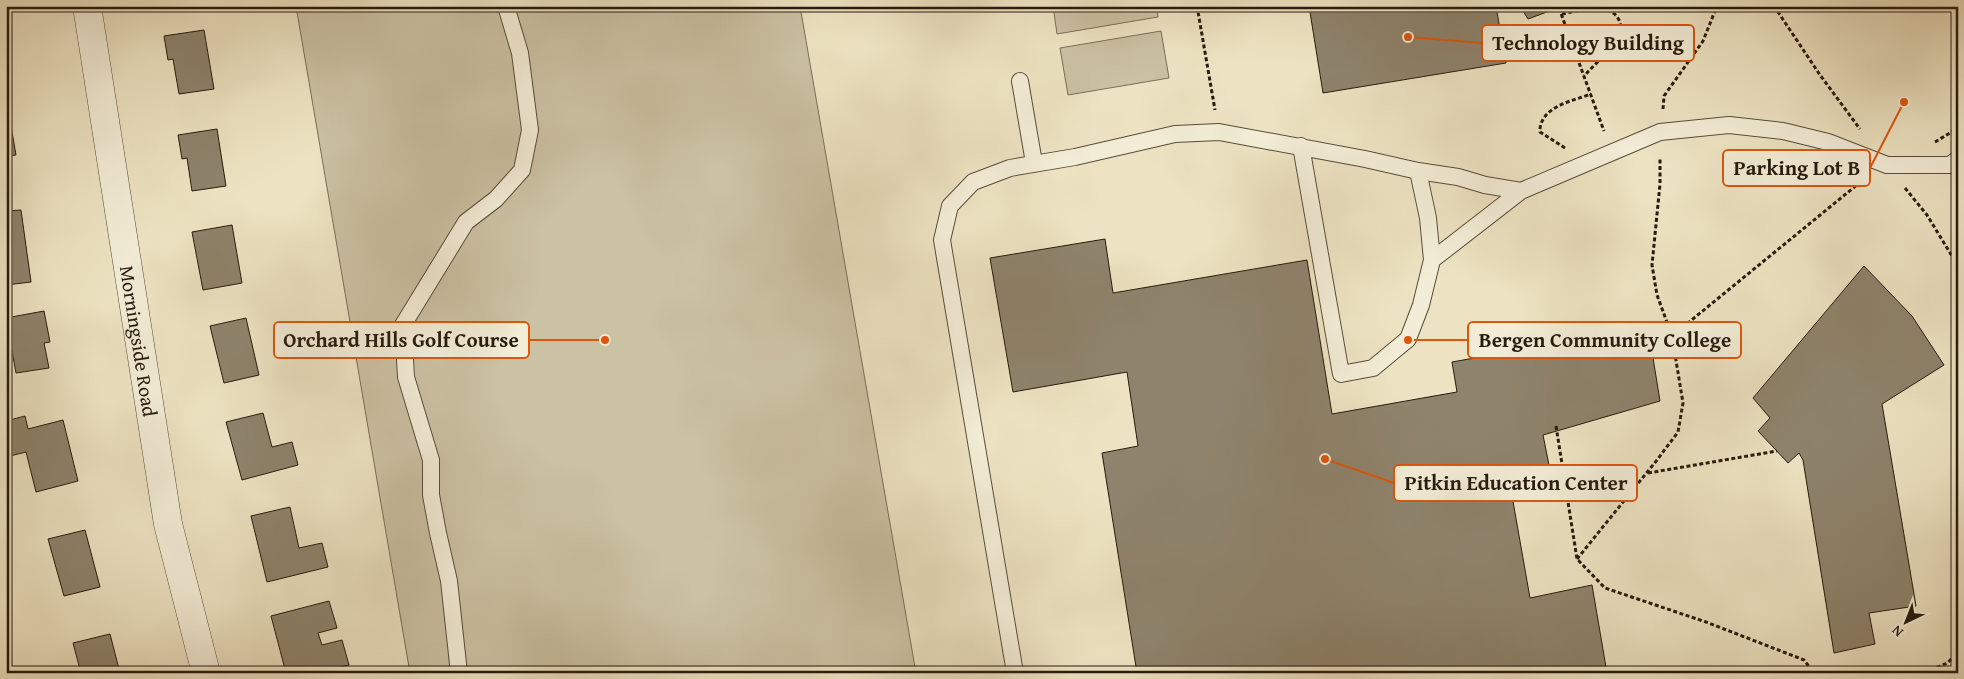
<svg xmlns="http://www.w3.org/2000/svg" width="1964" height="679" viewBox="0 0 1964 679" font-family="'Gentium Book Plus',serif">
  <style>
    .green { fill: #cbc1a3; stroke: #796e58 }
    .building { fill: #8e836c; stroke: #271b0e }
    .lines { fill: none; stroke-linecap: round; stroke-linejoin: round }
    .service-casing { stroke: #584d3b; stroke-width: 18 }
    .minor-casing { stroke: #584d3b; stroke-width: 29 }
    .path { stroke: #271b0e; stroke-width: 3; stroke-dasharray: 4 2.5; stroke-linecap: butt }
    .service { stroke: #f3edd7; stroke-width: 16 }
    .minor { stroke: #f3edd7; stroke-width: 28 }
    .labels { text-anchor: middle; dominant-baseline: central; stroke-width: 4.5; stroke-linejoin: round; paint-order: stroke }
    .street-label { font-size: 20px; fill: #271b0e; stroke: #f3edd7 }
    .leader { fill: none; stroke: #de560c; stroke-width: 2 }
    .callout-dot { fill: #de560c; stroke: #f3edd7; stroke-width: 2 }
    .callout { fill: #f3edd7; stroke: #de560c; stroke-width: 2 }
    .callout-label { font-size: 21px; text-anchor: middle; font-weight: bold; fill: #271b0e }
  </style>
  <rect width="100%" height="100%" fill="#ede3c2"/>
  <filter id="stains"><feTurbulence type="fractalNoise" baseFrequency=".004" numOctaves="4"/><feColorMatrix values="0 0 0 0 .2 0 0 0 0 .09 0 0 0 0 .02 0 0 0 .5 -.17"/></filter>
  <radialGradient id="worn" r=".72"><stop offset=".6" stop-color="#630" stop-opacity="0"/><stop offset="1" stop-color="#630" stop-opacity=".3"/></radialGradient>
  <path class="green" d="M 296,6 L 800,6 L 916,673 L 410,673 Z
    M 1053,6 L 1157,6 L 1158,17 L 1057,34 Z
    M 1161,31 L 1169,78 L 1068,95 L 1060,48 Z"/>
  <path class="building" d="M 1309,6 L 1520,6 L 1497,12 L 1506,63 L 1323,93 Z
    M 1520,6 L 1563,6 L 1528,19 Z
    M 204,30 L 214,89 L 179,94 L 173,59 L 168,60 L 164,36 Z
    M 6,97 L 16,155 L 6,156 Z
    M 217,129 L 226,186 L 192,191 L 187,158 L 182,159 L 178,135 Z
    M 21,210 L 31,282 L 6,285 L 6,211 Z
    M 232,225 L 242,283 L 203,290 L 192,232 Z
    M 1105,239 L 1113,293 L 1307,260 L 1332,414 L 1457,392 L 1452,362 L 1648,327 L 1660,401 L 1543,435 L 1549,465 L 1508,473 L 1530,598 L 1592,585 L 1607,673 L 1137,673 L 1102,453 L 1138,446 L 1127,372 L 1013,392 L 990,258 Z
    M 1864,266 L 1912,316 L 1944,365 L 1882,404 L 1916,606 L 1869,613 L 1875,644 L 1834,653 L 1803,460 L 1799,453 L 1788,463 L 1758,431 L 1770,418 L 1753,398 Z
    M 44,311 L 50,342 L 44,343 L 49,368 L 16,373 L 9,335 L 6,335 L 6,318 Z
    M 246,318 L 259,375 L 224,383 L 210,326 Z
    M 263,413 L 272,447 L 292,442 L 298,465 L 242,480 L 226,422 Z
    M 25,416 L 28,429 L 63,420 L 78,481 L 36,492 L 26,452 L 6,457 L 6,421 Z
    M 290,507 L 299,548 L 322,543 L 328,567 L 267,582 L 251,516 Z
    M 85,530 L 100,587 L 64,596 L 48,539 Z
    M 329,601 L 337,628 L 318,633 L 322,645 L 342,640 L 349,665 L 328,670 L 329,673 L 286,673 L 271,616 Z
    M 110,634 L 120,673 L 81,673 L 73,643 Z"/>
  <g class="lines">
    <g class="service-casing">
      <path id="service" d="M 1020,81 L 1034,163
        M 1301,146 L 1341,374 L 1373,368 L 1408,339 L 1421,305 L 1432,260 L 1521,191
        M 1418,171 L 1428,218 L 1432,260
        M 459,673 L 449,581 L 438,533 L 431,495 L 431,460 L 406,377 L 403,325 L 466,222 L 496,199 L 522,170 L 530,130 L 520,53 L 506,6
        M 1015,673 L 942,240 L 950,206 L 973,182 L 1010,168 L 1075,157 L 1175,134 L 1219,132 L 1365,159 L 1418,171 L 1458,177 L 1485,185 L 1521,191 L 1660,132 L 1729,125 L 1783,131 L 1828,142 L 1887,165 L 1950,165 L 1958,159"/>
    </g>
    <g class="minor-casing">
      <g id="minor">
        <path id="s1" d="M 87,6 L 168,524 L 206,673"/>
      </g>
    </g>
    <path class="path" d="M 1197,6 L 1215,110
      M 1774,6 L 1820,75 L 1860,129
      M 1559,8 L 1604,131
      M 1562,14 C 1577,11 1610,1 1619,20 C 1622,26 1620,33 1617,38 C 1609,52 1595,64 1584,76
      M 1663,109 L 1664,96 L 1703,41 L 1717,6
      M 1935,142 L 1958,128
      M 1565,148 L 1540,132 C 1539,107 1572,101 1591,94
      M 1905,188 L 1927,215 L 1958,266
      M 1672,336 L 1863,180
      M 1556,426 L 1577,559 L 1605,588 L 1706,622 L 1804,660 L 1814,673
      M 1648,473 L 1777,451
      M 1577,559 L 1657,460 L 1678,432 L 1683,403 L 1672,336 L 1657,295 L 1652,265 L 1660,184 L 1660,157
      M 1925,673 L 1947,663 L 1958,653"/>
    <use href="#service" class="service"/>
    <use href="#minor" class="minor"/>
  </g>
  <g class="labels">
    <g class="street-label">
      <text stroke="none"><textPath href="#s1" startOffset="339">Morningside Road</textPath></text>
    </g>
  </g>
  <path class="leader" d="M1408 37L1482 43M1904 102L1870 168M1408 340L1468 340M605 340L529 340M1325 459L1394 483"/>
  <g class="callout-dot">
    <circle cx="1408" cy="37" r="5"/>
    <circle cx="1904" cy="102" r="5"/>
    <circle cx="1408" cy="340" r="5"/>
    <circle cx="605" cy="340" r="5"/>
    <circle cx="1325" cy="459" r="5"/>
  </g>
  <g class="callout">
    <rect x="1482" y="25" width="212" height="36" rx="5"/>
    <rect x="1723" y="150" width="147" height="36" rx="5"/>
    <rect x="1468" y="322" width="273" height="36" rx="5"/>
    <rect x="274" y="322" width="255" height="36" rx="5"/>
    <rect x="1394" y="465" width="243" height="36" rx="5"/>
  </g>
  <g class="callout-label">
    <text x="1588" y="50">Technology Building</text>
    <text x="1797" y="175">Parking Lot B</text>
    <text x="1605" y="347">Bergen Community College</text>
    <text x="401" y="347">Orchard Hills Golf Course</text>
    <text x="1516" y="490">Pitkin Education Center</text>
  </g>
  <rect width="1964" height="679" fill="none" stroke="#ede3c2" stroke-width="25"/>
  <rect x="8" y="8" width="1949" height="664" fill="none" stroke="#271b0e" stroke-width="2.5"/>
  <rect x="12" y="12" width="1939" height="654" fill="none" stroke="#271b0e"/>
  <g transform="translate(1906 622) rotate(223)" stroke="#f3edd7" stroke-width="4" paint-order="stroke">
  <path d="M0-4L9 19L0 12L-9 19Z" fill="#271b0e"/>
  <text y="-8" font-size="14" font-weight="bold" text-anchor="middle" fill="#271b0e">N</text>
  </g>
  <rect width="100%" height="100%" filter="url(#stains)"/>
  <rect width="100%" height="100%" fill="url(#worn)"/>
</svg>
